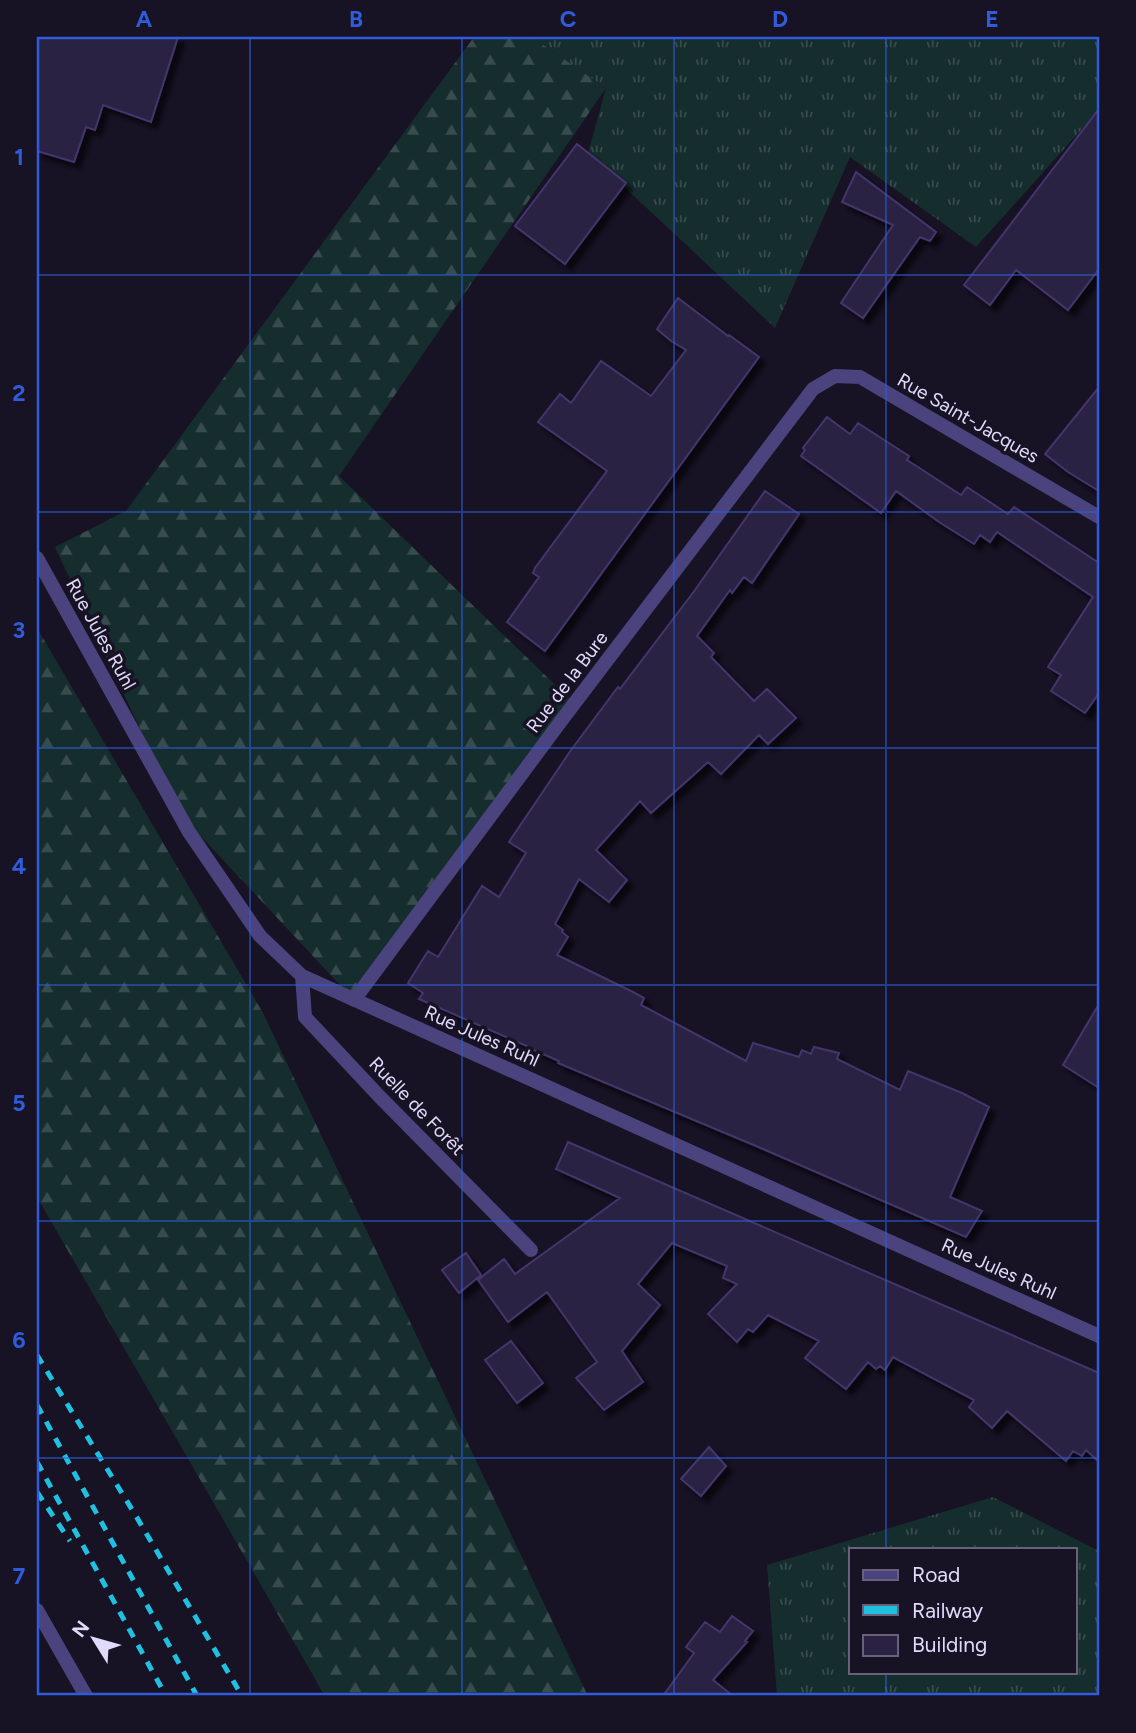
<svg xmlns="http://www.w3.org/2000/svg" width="1136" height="1733" viewBox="0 0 1136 1733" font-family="Figtree,sans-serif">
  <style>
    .grass { fill: url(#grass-tufts); fill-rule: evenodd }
    .forest { fill: url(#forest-firs) }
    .building { fill: #2a2143; stroke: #44366c; stroke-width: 2; filter: url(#shadow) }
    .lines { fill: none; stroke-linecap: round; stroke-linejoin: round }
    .lane { stroke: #4a437d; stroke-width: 14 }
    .street { stroke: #4a437d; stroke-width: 14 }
    .rail { stroke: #20c0e1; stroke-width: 5; stroke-dasharray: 10 9; stroke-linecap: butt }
    .grid { fill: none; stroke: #305cdb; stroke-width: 2; stroke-opacity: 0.55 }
    .labels { text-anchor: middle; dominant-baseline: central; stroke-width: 7; stroke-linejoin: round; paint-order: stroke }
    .street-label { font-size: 19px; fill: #e0dbfa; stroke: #171224 }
    .neatline { fill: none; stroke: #305cdb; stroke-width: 2.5 }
    .grid-label { font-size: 23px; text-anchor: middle; font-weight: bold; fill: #305cdb }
  </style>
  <defs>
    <pattern id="grass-tufts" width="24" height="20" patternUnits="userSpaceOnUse" patternTransform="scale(1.75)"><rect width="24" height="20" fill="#162d2e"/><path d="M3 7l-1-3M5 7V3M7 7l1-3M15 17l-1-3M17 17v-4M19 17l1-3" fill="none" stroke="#384b4d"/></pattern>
    <pattern id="forest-firs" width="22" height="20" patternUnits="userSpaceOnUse" patternTransform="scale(1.75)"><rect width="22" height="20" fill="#162d2e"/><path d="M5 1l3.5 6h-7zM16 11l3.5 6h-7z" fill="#384b4d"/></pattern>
    <filter id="shadow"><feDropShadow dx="6" dy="6" stdDeviation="2" flood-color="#0009"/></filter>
  </defs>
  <rect width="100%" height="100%" fill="#171224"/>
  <path class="grass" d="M 532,37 L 1099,37 L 1099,110 L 976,247 L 850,157 L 775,328 L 588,153 L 606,88 Z
    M 993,1497 L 1099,1551 L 1099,1696 L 777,1696 L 767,1565 ZM 851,1549 L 1075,1549 L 1075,1672 L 851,1672 Z"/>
  <path class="forest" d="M 474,37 L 532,37 L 606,88 L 339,476 L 574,703 L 354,1000 L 180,814 L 55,547 L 126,511 Z
    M 37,628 L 263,1013 L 588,1696 L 325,1696 L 37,1197 Z"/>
  <path class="building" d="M 37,37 L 178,37 L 151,122 L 103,105 L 95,130 L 86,127 L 74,162 L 37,151 Z
    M 1099,109 L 1099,269 L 1068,310 L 1016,270 L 990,305 L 964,285 Z
    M 577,144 L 626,183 L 565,264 L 515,226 Z
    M 856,172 L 936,232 L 930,241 L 920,237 L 863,318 L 841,303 L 893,225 L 842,202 Z
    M 678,298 L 728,336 L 729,335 L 759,357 L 545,651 L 507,622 L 539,577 L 533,573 L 535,568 L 607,471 L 538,422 L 560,394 L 571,403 L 601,361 L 651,396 L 686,350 L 671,341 L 657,329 Z
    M 1099,387 L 1099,491 L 1068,472 L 1045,454 Z
    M 827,417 L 850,434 L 858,423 L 909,456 L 907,460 L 961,495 L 967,487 L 1008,514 L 1014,507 L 1099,563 L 1099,693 L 1085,713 L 1051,691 L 1061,675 L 1048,667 L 1093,597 L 997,532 L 990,542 L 980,535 L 974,544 L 939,522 L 896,491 L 881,513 L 801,456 L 805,450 L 803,448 Z
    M 765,491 L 799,514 L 752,583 L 744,577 L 732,593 L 730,590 L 697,636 L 714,653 L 711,657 L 754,701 L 767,689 L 796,718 L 768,744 L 759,735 L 721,774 L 708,762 L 651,813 L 640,801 L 596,850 L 627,880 L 609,902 L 579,879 L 555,924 L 563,930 L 562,932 L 568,937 L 557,955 L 633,992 L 644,998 L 641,1005 L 746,1061 L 753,1043 L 799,1057 L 802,1050 L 811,1054 L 814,1047 L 839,1053 L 837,1059 L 900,1090 L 908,1071 L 962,1093 L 989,1107 L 950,1197 L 982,1211 L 966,1237 L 756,1146 L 558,1063 L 559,1061 L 527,1047 L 527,1046 L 419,999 L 423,993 L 408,983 L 428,951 L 438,957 L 482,886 L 499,897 L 526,853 L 509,842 L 571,750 L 618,687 L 620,689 L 695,590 Z
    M 1099,1004 L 1099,1088 L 1063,1065 Z
    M 568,1142 L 1099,1373 L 1099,1462 L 1086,1450 L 1082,1456 L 1073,1451 L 1066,1461 L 1007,1411 L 992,1428 L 969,1407 L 974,1400 L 893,1357 L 885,1370 L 880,1366 L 876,1369 L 868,1362 L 846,1389 L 805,1358 L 819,1341 L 768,1315 L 753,1332 L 748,1329 L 737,1342 L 708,1314 L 737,1284 L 723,1278 L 727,1266 L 672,1243 L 638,1284 L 660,1305 L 622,1351 L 643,1382 L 604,1410 L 576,1378 L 597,1362 L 547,1292 L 508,1322 L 478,1280 L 504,1259 L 515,1274 L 620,1198 L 556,1169 Z
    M 466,1253 L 481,1275 L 459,1293 L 442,1270 Z
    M 511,1341 L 543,1383 L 517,1403 L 485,1360 Z
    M 709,1447 L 726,1466 L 701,1496 L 681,1479 Z
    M 732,1616 L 753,1631 L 745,1641 L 747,1642 L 713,1680 L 733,1696 L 663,1696 L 694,1653 L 686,1647 L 705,1622 L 720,1632 Z"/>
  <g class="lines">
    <path class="lane" d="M 37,1610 L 86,1696"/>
    <path class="street" d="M 37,558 L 189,832 L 260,936 L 302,976 L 1099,1336
      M 302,976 L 305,1017 L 379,1096 L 531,1250
      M 354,1000 L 561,721 L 813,389 L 835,376 L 860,377 L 1099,517"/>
    <path class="rail" d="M 37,1355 L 136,1516 L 242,1696
      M 37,1405 L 197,1696
      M 37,1462 L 166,1696
      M 37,1492 L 70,1541"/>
  </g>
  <path class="grid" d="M 250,37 L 250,1696M 462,37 L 462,1696M 674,37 L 674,1696M 886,37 L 886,1549M 37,275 L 1099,275M 37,512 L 1099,512M 37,748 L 1099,748M 37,985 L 1099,985M 37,1221 L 1099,1221M 37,1458 L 1099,1458M 886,1672 L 886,1696"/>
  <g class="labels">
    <g class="street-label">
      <text transform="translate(968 418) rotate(30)">Rue Saint-Jacques</text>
      <text transform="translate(101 634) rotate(61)">Rue Jules Ruhl</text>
      <text transform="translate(567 682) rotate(-53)">Rue de la Bure</text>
      <text transform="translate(482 1036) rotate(24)">Rue Jules Ruhl</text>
      <text transform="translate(417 1106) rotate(46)">Ruelle de Forêt</text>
      <text transform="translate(999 1269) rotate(24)">Rue Jules Ruhl</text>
    </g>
  </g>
  <rect width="1136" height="1733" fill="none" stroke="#171224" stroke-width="77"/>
  <rect x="849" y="1548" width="228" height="126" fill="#171224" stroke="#67627a" stroke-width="2"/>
  <rect x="863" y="1570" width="35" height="10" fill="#4a437d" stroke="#67627a" stroke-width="2"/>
  <text x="912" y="1582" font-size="21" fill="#e0dbfa">Road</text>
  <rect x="863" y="1605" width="35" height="10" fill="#20c0e1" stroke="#67627a" stroke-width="2"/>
  <text x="912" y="1618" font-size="21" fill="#e0dbfa">Railway</text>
  <rect x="863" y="1635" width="35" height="21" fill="#2a2143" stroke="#67627a" stroke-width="2"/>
  <text x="912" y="1652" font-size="21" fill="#e0dbfa">Building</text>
  <g transform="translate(94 1639) rotate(307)" stroke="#171224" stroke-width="5" paint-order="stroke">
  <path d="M0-5L12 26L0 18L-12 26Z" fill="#e0dbfa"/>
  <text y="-10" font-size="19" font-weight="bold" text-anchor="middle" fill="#e0dbfa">N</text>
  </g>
  <rect x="38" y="38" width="1060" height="1656" class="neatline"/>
  <g class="grid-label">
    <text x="144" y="27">A</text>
    <text x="356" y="27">B</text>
    <text x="568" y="27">C</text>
    <text x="780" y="27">D</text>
    <text x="992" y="27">E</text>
    <text x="19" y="165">1</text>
    <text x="19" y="401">2</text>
    <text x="19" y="638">3</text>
    <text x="19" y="874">4</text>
    <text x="19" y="1111">5</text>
    <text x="19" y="1348">6</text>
    <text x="19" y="1584">7</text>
  </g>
</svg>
